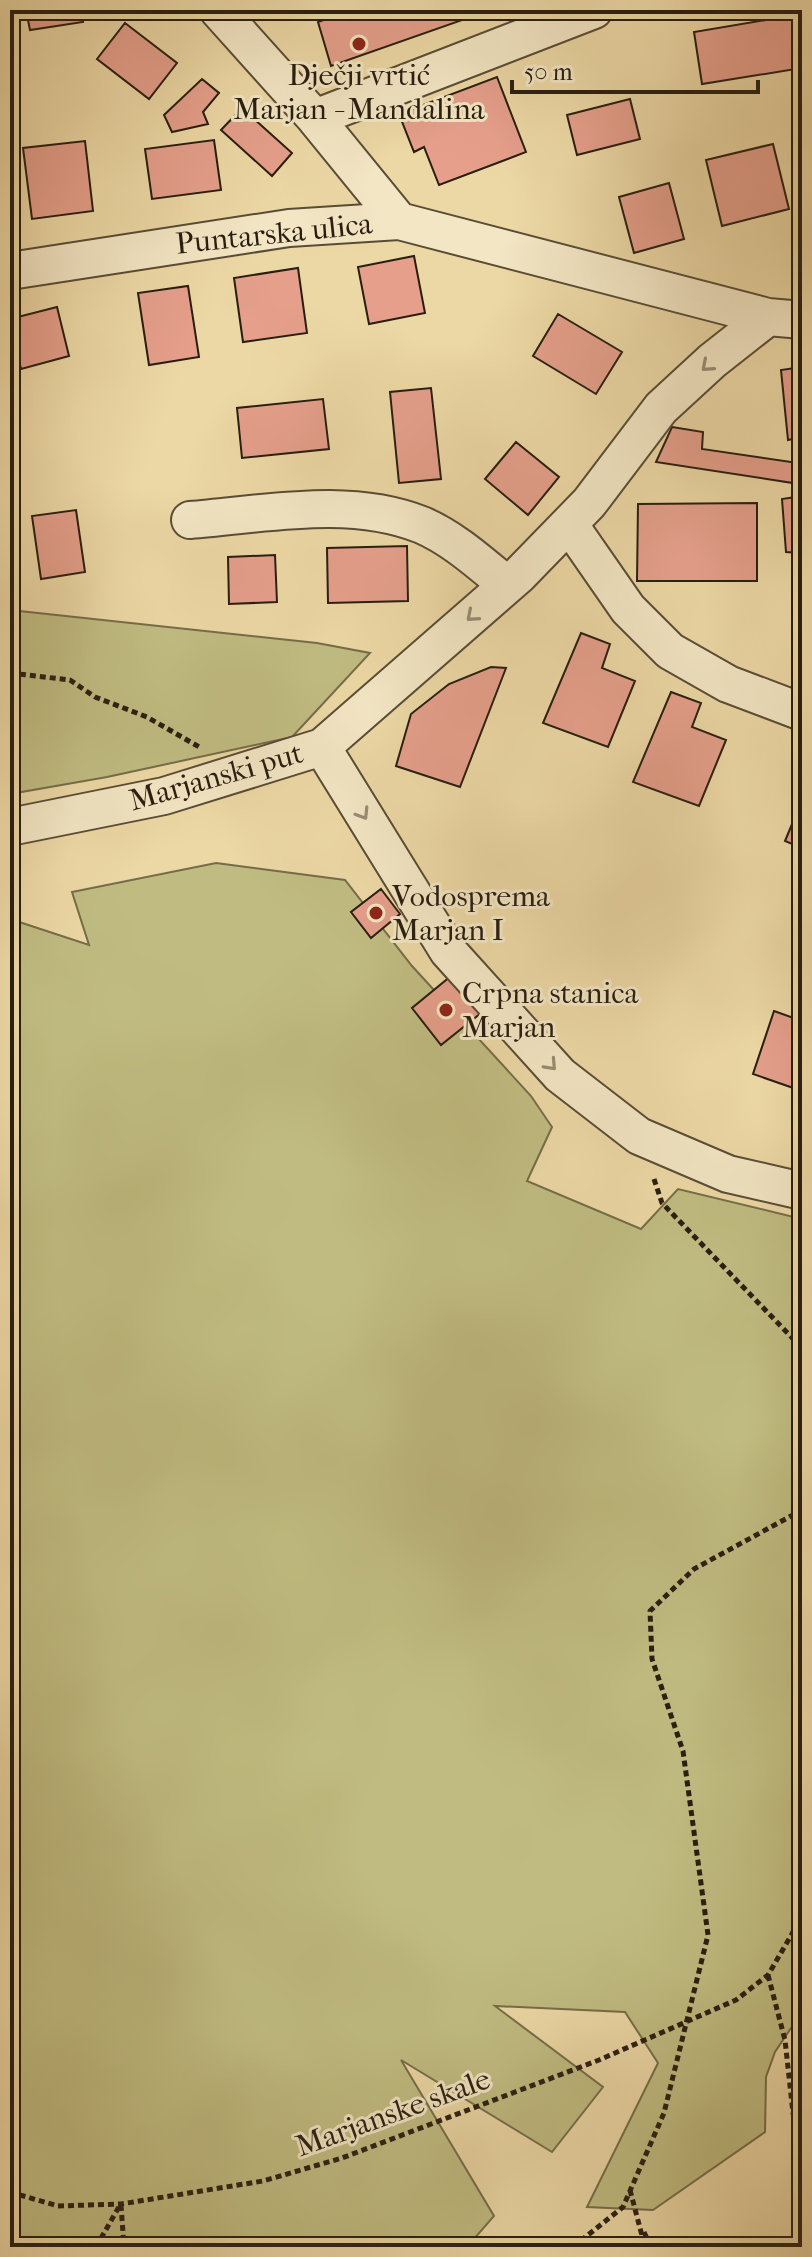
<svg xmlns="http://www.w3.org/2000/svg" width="812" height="2257" viewBox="0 0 812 2257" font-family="'IM FELL French Canon',serif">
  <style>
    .green { fill: #c0bc81; stroke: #746d49; stroke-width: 2 }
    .building { fill: #e59f8b; stroke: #281e11; stroke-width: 2 }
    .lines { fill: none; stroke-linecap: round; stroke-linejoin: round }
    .minor-casing { stroke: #594c36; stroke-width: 40 }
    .path { stroke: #281e11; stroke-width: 5; stroke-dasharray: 6 4; stroke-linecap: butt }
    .minor { stroke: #f3e6c4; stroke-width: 36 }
    .oneway { stroke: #988c73 }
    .poi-dot { fill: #8f2418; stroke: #f3e6c4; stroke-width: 3 }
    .labels { text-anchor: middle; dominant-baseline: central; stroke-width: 6; stroke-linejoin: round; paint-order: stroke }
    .poi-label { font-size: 30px; fill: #281e11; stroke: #f3e6c4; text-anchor: start }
    .street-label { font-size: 30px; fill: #281e11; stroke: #f3e6c4 }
  </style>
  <rect width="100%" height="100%" fill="#ecd8a5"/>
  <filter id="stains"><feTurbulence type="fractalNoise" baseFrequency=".0025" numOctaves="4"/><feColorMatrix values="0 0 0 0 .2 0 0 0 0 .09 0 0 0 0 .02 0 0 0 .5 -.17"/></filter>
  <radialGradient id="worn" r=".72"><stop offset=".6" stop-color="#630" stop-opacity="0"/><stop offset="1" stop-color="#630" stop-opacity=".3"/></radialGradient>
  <path class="green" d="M 10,610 L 317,643 L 370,653 L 292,737 L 107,777 L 10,794 Z
    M 216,863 L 345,880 L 412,966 L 531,1096 L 552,1127 L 527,1181 L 641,1229 L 678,1189 L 802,1219 L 802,2040 L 799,2016 L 775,2052 L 766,2077 L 765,2132 L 653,2210 L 587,2207 L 658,2063 L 625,2012 L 495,2006 L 603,2087 L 552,2152 L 401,2060 L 494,2216 L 467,2247 L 10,2247 L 10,919 L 89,945 L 72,892 Z"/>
  <path class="building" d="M 26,10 L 81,10 L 83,22 L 30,30 Z
    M 351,10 L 465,10 L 468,18 L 331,66 L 318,22 Z
    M 802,14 L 802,68 L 702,84 L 694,32 Z
    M 125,23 L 177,63 L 149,99 L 97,59 Z
    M 497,77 L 526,152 L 439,185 L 424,147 L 414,152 L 399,114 Z
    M 202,79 L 219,93 L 203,112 L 208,124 L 172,132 L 164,115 Z
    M 630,99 L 640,139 L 577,155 L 567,115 Z
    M 242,108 L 292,153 L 272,176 L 221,130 Z
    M 214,140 L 221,190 L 152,199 L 145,149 Z
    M 85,141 L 93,211 L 32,219 L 23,148 Z
    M 773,144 L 789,209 L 722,226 L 706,160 Z
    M 669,183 L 684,239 L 634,253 L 619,197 Z
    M 414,256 L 425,313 L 369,324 L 358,267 Z
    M 298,268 L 307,333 L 243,342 L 234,278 Z
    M 188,286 L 199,357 L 149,365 L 138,293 Z
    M 57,307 L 69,356 L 21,369 L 10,319 Z
    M 558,314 L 622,352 L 596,394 L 533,356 Z
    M 802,367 L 802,437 L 788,440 L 781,370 Z
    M 431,388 L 441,479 L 399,483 L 390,392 Z
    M 323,399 L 329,449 L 242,458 L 237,408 Z
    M 672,427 L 703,432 L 702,449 L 798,463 L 793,483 L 656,462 Z
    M 516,442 L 559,477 L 528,515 L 485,479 Z
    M 802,496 L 802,559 L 801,553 L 786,552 L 782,499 Z
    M 757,503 L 757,581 L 637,581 L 638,504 Z
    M 76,510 L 85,572 L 41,579 L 32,516 Z
    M 407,546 L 408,601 L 328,603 L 327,548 Z
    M 275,555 L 277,602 L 229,604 L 228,557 Z
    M 581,633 L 610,644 L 602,668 L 635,681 L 608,747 L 543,723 Z
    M 491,667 L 506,668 L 460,787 L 396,766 L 411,714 L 449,684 Z
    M 671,692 L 701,703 L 692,727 L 726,740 L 699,806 L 633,782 Z
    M 802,800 L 802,848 L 785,841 Z
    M 381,889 L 400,914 L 371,938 L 351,912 Z
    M 451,976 L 481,1013 L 441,1045 L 412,1008 Z
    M 774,1011 L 802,1021 L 802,1091 L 753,1074 Z"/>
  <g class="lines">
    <g class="minor-casing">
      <path id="minor" d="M 218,10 L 315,118 L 399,221
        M 315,118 L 594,10
        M 10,271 L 289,228 L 399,221 L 768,317 L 802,320
        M 190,520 C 265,514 350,496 422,525 C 454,539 480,563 507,585
        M 569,524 L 628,609 L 670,651 L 728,684 L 802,712
        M 322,747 L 448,951 L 560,1075 L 639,1136 L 728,1174 L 802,1191
        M 10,827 L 164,796 L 322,747 L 518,576 L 589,503 L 661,408 L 712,361 L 768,317"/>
    </g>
    <path class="path" d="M 10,673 L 70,680 L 95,697 L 147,717 L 201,748
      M 654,1179 L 662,1203 L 802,1348
      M 768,1975 L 785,2040 L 793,2113 L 802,2157
      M 630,2190 L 645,2247
      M 10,2192 L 58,2206 L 121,2204 L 263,2181 L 342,2158 L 599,2060 L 736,2000 L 768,1975 L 792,1934 L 802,1911
      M 121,2205 L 124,2247
      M 644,2232 L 651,2247
      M 96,2247 L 120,2205
      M 573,2247 L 623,2207 L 664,2113 L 708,1935 L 683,1751 L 652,1659 L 650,1611 L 694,1569 L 802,1510"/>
    <use href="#minor" class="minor"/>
  </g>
  <defs><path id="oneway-chevron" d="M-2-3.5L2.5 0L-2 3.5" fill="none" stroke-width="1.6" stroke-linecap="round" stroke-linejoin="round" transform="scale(2)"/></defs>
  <g class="oneway">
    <use href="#oneway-chevron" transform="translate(707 366) rotate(139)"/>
    <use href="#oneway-chevron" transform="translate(472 616) rotate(139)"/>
    <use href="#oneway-chevron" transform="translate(363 814) rotate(58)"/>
    <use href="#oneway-chevron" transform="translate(551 1065) rotate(47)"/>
  </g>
  <g class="poi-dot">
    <circle cx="359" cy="44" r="8"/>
    <circle cx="376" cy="913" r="8"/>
    <circle cx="446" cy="1010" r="8"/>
  </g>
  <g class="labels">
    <g class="poi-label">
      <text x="359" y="75" text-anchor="middle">Dječji vrtić<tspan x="359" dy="34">Marjan - Mandalina</tspan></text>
      <text x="392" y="896">Vodosprema<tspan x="392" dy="34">Marjan I</tspan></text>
      <text x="462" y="993">Crpna stanica<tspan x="462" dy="34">Marjan</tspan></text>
    </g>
    <g class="street-label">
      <text transform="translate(274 234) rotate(-6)">Puntarska ulica</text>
      <text transform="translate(216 777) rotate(-16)">Marjanski put</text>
      <text transform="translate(393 2113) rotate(-20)">Marjanske skale</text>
    </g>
  </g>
  <rect width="812" height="2257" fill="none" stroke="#ecd8a5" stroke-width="40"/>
  <rect x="12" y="12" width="788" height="2233" fill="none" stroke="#281e11" stroke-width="4"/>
  <rect x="20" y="20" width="772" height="2217" fill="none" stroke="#281e11" stroke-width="2"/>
  <path d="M512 80v12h246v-12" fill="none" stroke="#281e11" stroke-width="4"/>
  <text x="524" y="80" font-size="24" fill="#281e11" stroke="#f3e6c4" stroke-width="6" paint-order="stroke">50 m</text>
  <rect width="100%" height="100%" filter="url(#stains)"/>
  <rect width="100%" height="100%" fill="url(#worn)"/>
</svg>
